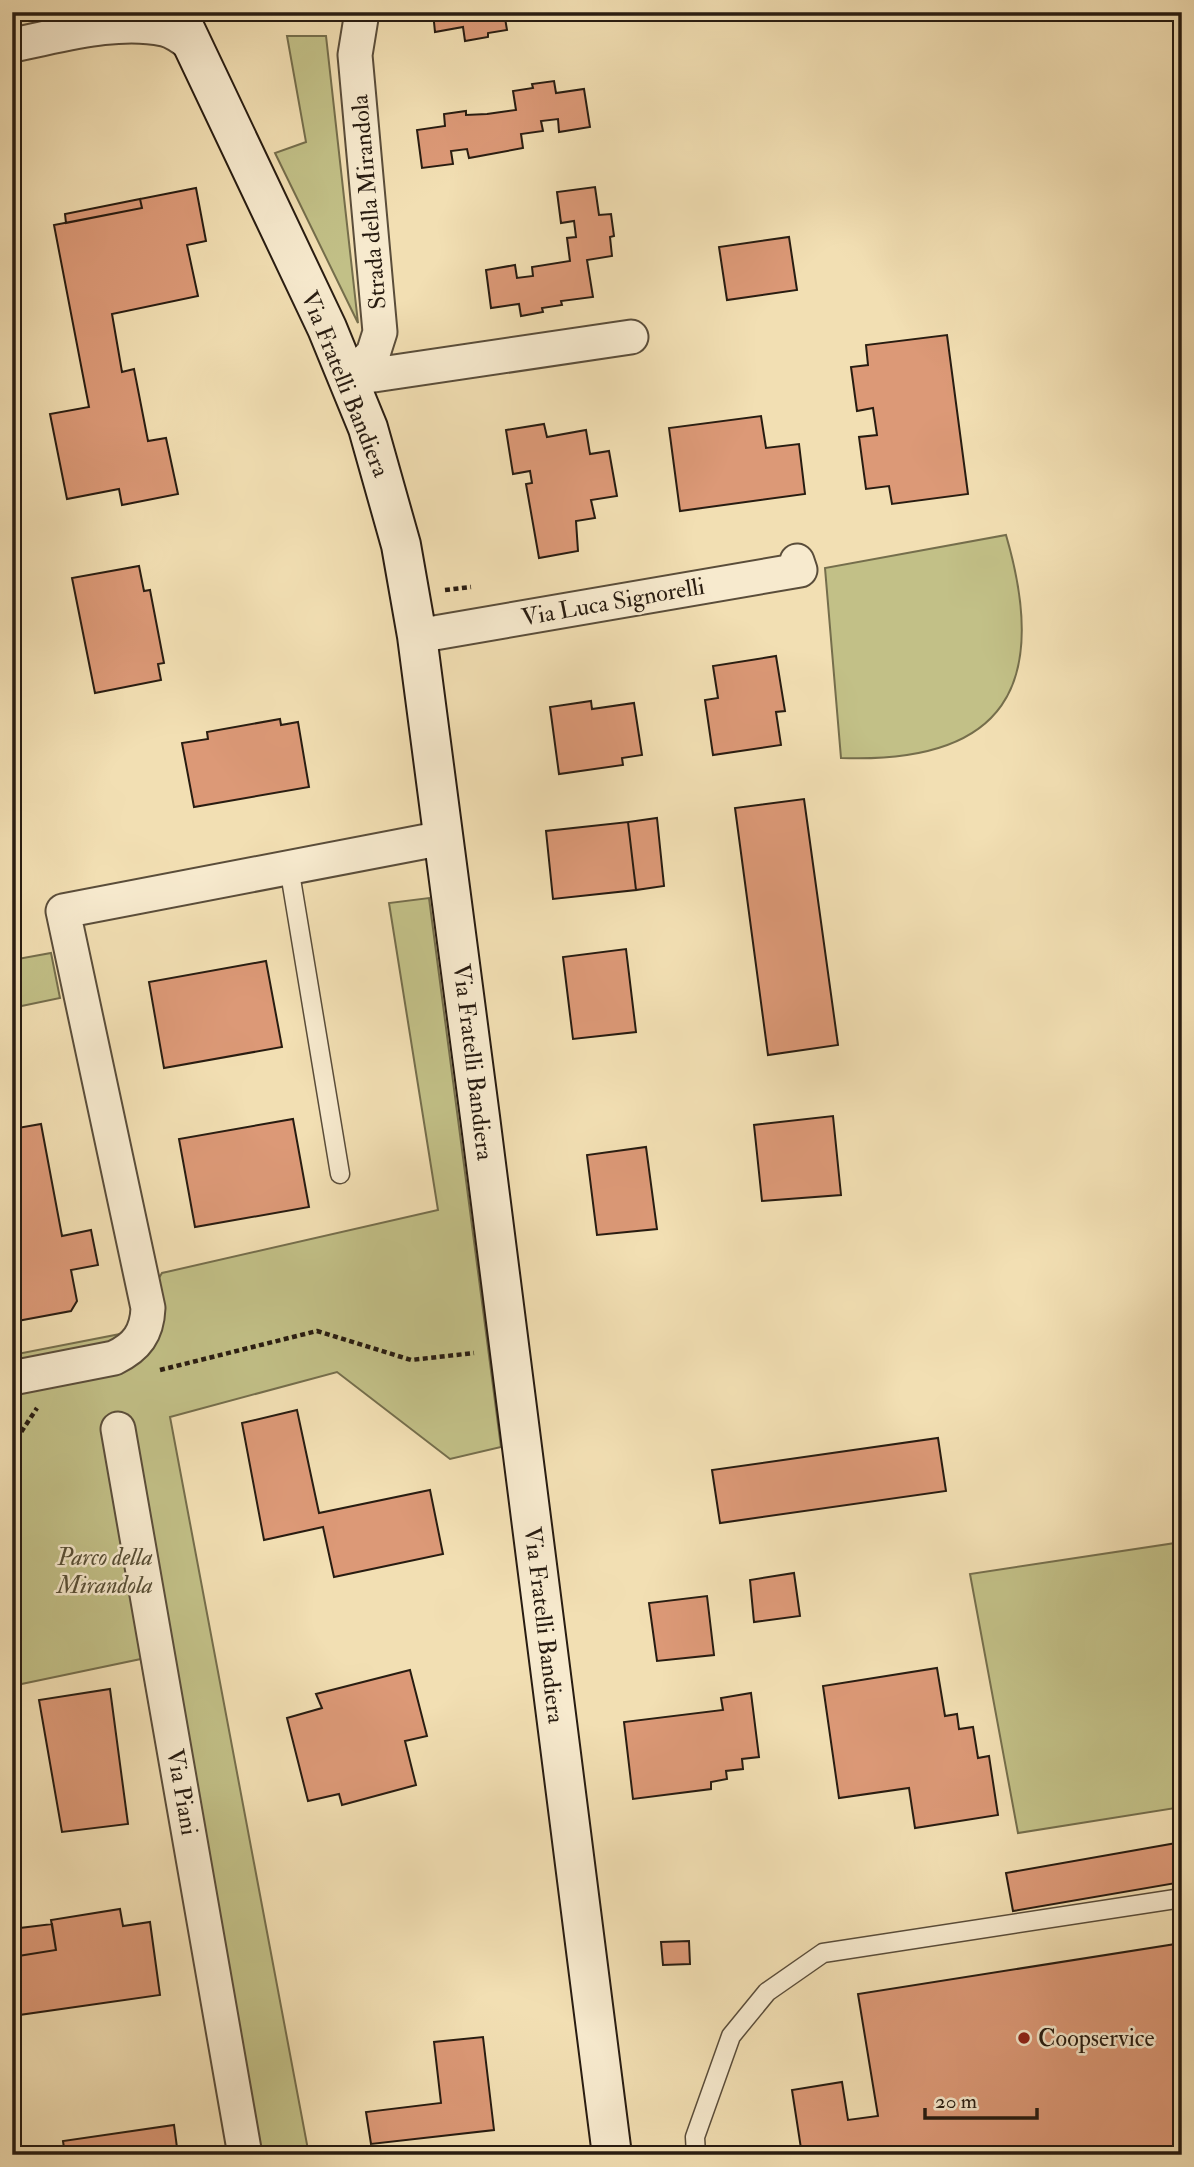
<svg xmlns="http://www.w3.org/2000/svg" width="1194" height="2167" viewBox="0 0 1194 2167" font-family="'IM FELL Double Pica',serif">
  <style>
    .green { fill: #c2c087; stroke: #756e4c; stroke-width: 2 }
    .building { fill: #dc9977; stroke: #281c11; stroke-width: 2 }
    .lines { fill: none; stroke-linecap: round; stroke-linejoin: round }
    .lane-casing { stroke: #5a4d3a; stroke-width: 21 }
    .street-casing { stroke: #5a4d3a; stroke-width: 37 }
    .secondary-casing { stroke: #281c11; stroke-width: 42 }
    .path { stroke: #281c11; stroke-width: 4.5; stroke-dasharray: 5 3.5; stroke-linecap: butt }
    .lane { stroke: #f7eace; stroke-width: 18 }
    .street { stroke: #f7eace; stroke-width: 33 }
    .secondary { stroke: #f7eace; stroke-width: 38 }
    .poi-dot { fill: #8f2418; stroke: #f7eace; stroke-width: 2.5 }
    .labels { text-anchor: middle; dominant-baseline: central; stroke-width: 5; stroke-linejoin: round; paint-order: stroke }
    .street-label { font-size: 24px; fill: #281c11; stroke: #f7eace }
    .park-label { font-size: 24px; font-style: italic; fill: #564d34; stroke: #f7eace }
    .poi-label { font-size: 24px; fill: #281c11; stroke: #f7eace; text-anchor: start }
  </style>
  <rect width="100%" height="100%" fill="#f2dfb3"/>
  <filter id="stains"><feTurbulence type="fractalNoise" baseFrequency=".00286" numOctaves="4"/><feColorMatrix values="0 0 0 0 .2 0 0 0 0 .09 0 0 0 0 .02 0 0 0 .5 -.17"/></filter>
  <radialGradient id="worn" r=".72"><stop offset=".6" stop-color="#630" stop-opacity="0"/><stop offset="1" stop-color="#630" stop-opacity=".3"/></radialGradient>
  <path class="green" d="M 287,36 L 326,36 L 358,323 L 275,153 L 306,142 Z
    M 1006,535 C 1050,686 1005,764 841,758 L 825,568 Z
    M 429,898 L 501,1447 L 450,1459 L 337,1372 L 170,1417 L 309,2155 L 229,2155 L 141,1659 L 12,1686 L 12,1355 L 125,1333 L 162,1273 L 438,1210 L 389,903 Z
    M 51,953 L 60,998 L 12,1008 L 12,960 Z
    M 1182,1542 L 1182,1807 L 1018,1833 L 970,1574 Z"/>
  <path class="building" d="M 433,12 L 504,12 L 507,30 L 488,33 L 488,37 L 465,41 L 463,27 L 435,32 Z
    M 554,81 L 556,93 L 584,89 L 590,127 L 559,132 L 558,119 L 541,121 L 543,131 L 521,134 L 523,148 L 469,158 L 467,149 L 451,151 L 453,164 L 422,168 L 417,130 L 445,126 L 444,114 L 466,111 L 466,115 L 487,114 L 516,110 L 513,91 L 533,88 L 532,84 Z
    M 595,187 L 599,215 L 611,214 L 614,236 L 610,237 L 612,256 L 587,260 L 593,297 L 561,301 L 562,305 L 542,308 L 543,312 L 521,316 L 519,304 L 491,308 L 486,270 L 515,265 L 517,278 L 533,276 L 532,267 L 570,261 L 567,238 L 576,237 L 574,221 L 561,223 L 557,192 Z
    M 196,188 L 206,241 L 187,245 L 198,296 L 112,314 L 122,372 L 134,369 L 148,441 L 166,438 L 178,494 L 122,505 L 119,489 L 67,499 L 50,414 L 89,407 L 54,225 L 142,208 L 140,199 Z
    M 140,199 L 142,208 L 66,223 L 65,214 Z
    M 789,237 L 797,290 L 727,300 L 719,247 Z
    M 947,335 L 968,494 L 892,504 L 889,486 L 866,489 L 859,437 L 877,435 L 873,408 L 857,411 L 851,367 L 868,365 L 866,345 Z
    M 761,416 L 766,448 L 799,444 L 805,494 L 680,511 L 669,428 Z
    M 544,424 L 547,437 L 586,430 L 590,454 L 609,451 L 617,496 L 591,500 L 595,518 L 576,521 L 578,551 L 539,558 L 526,484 L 532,483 L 530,471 L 513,474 L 506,430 Z
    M 139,566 L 144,591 L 150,590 L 164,663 L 158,664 L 161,680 L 95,693 L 72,578 Z
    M 776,656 L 785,711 L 776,712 L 781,745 L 713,755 L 705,700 L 718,698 L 713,666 Z
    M 591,701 L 592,709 L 634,703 L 642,755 L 622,758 L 623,765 L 559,774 L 550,707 Z
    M 280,719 L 281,725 L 298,722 L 309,787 L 194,807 L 182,743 L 208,739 L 207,732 Z
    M 804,799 L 838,1045 L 768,1055 L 735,808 Z
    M 657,818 L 664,886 L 636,890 L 628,822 Z
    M 628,822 L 636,890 L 553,899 L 546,831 Z
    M 626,949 L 636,1032 L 573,1039 L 563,957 Z
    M 266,961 L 282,1047 L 164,1068 L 149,982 Z
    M 833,1116 L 841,1195 L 762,1201 L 754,1125 Z
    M 293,1119 L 309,1207 L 195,1227 L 179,1139 Z
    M 41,1124 L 62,1236 L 91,1230 L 98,1265 L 71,1270 L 77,1301 L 71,1311 L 12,1322 L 12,1129 Z
    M 646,1147 L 657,1229 L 597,1235 L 587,1155 Z
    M 1182,1186 L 1182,1235 L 1174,1188 Z
    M 297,1410 L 319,1513 L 430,1490 L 443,1554 L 334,1577 L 323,1527 L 264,1540 L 242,1423 Z
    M 938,1438 L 946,1491 L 720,1523 L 712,1470 Z
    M 794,1573 L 800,1616 L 754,1622 L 750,1580 Z
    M 707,1596 L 714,1655 L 657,1661 L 649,1603 Z
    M 937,1668 L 945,1716 L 957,1714 L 959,1729 L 973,1727 L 978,1758 L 989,1756 L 998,1815 L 915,1828 L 909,1788 L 839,1798 L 823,1686 Z
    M 410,1670 L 427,1736 L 405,1741 L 416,1785 L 342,1805 L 339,1794 L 308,1801 L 287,1718 L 322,1708 L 316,1694 Z
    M 110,1689 L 128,1824 L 62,1832 L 39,1700 Z
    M 751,1693 L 759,1757 L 742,1759 L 743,1769 L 726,1771 L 727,1779 L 711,1782 L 711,1789 L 633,1799 L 624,1722 L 723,1710 L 721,1698 Z
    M 1182,1842 L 1182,1882 L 1013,1911 L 1006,1873 Z
    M 120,1909 L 123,1926 L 150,1922 L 160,1995 L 12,2016 L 12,1957 L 56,1950 L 51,1920 Z
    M 52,1924 L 56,1950 L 12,1957 L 12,1929 Z
    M 689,1941 L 690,1964 L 663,1965 L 661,1942 Z
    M 1182,1943 L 1182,2155 L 802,2155 L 792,2090 L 842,2082 L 848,2120 L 878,2116 L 858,1994 Z
    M 483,2037 L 494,2130 L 371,2144 L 366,2112 L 441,2103 L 434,2042 Z
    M 174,2125 L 178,2155 L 65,2155 L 63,2141 Z"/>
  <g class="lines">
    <g class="lane-casing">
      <path id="lane" d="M 289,867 L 340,1174
        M 696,2155 L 695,2137 L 731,2036 L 767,1992 L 823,1953 L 1182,1898"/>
    </g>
    <g class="street-casing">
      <path id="street" d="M 12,45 C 60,36 115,19 164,29 C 174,31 184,39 192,45
        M 347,379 L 373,354 L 380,332 L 355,55 L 362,12
        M 347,379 L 631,337
        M 417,636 L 800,570 L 797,561
        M 12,1378 L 114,1358 C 137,1347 147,1333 148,1308 L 63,911 L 443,838
        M 118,1429 L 245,2155"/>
    </g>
    <g class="secondary-casing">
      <path id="secondary" d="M 177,12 L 327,328 L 368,428 L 401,545 L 417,636 L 480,1117 L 612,2155"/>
    </g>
    <path class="path" d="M 445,590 L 471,587
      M 160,1370 L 317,1331 L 411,1360 L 474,1353
      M 12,1446 L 37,1408"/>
    <use href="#lane" class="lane"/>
    <use href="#street" class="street"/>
    <use href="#secondary" class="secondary"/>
  </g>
  <circle class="poi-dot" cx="1024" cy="2038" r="7"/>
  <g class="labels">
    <g class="street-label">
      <text transform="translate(369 202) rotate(-95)">Strada della Mirandola</text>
      <text transform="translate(345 384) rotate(68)">Via Fratelli Bandiera</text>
      <text transform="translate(613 602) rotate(-10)">Via Luca Signorelli</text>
      <text transform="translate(473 1062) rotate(83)">Via Fratelli Bandiera</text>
      <text transform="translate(544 1625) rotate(83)">Via Fratelli Bandiera</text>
      <text transform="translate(182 1792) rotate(80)">Via Piani</text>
    </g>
    <g class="park-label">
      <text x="105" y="1557">Parco della<tspan x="105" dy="28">Mirandola</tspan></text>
    </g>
    <g class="poi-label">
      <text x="1038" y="2038">Coopservice</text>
    </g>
  </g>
  <rect width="1194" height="2167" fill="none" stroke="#f2dfb3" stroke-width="42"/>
  <rect x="14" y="14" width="1166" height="2139" fill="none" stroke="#281c11" stroke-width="3.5"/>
  <rect x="21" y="21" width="1152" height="2125" fill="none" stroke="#281c11" stroke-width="2"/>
  <path d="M925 2108v10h112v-10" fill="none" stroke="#281c11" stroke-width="3.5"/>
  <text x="935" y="2108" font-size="21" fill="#281c11" stroke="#f7eace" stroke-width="5" paint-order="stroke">20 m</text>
  <rect width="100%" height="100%" filter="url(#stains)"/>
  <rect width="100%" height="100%" fill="url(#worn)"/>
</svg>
